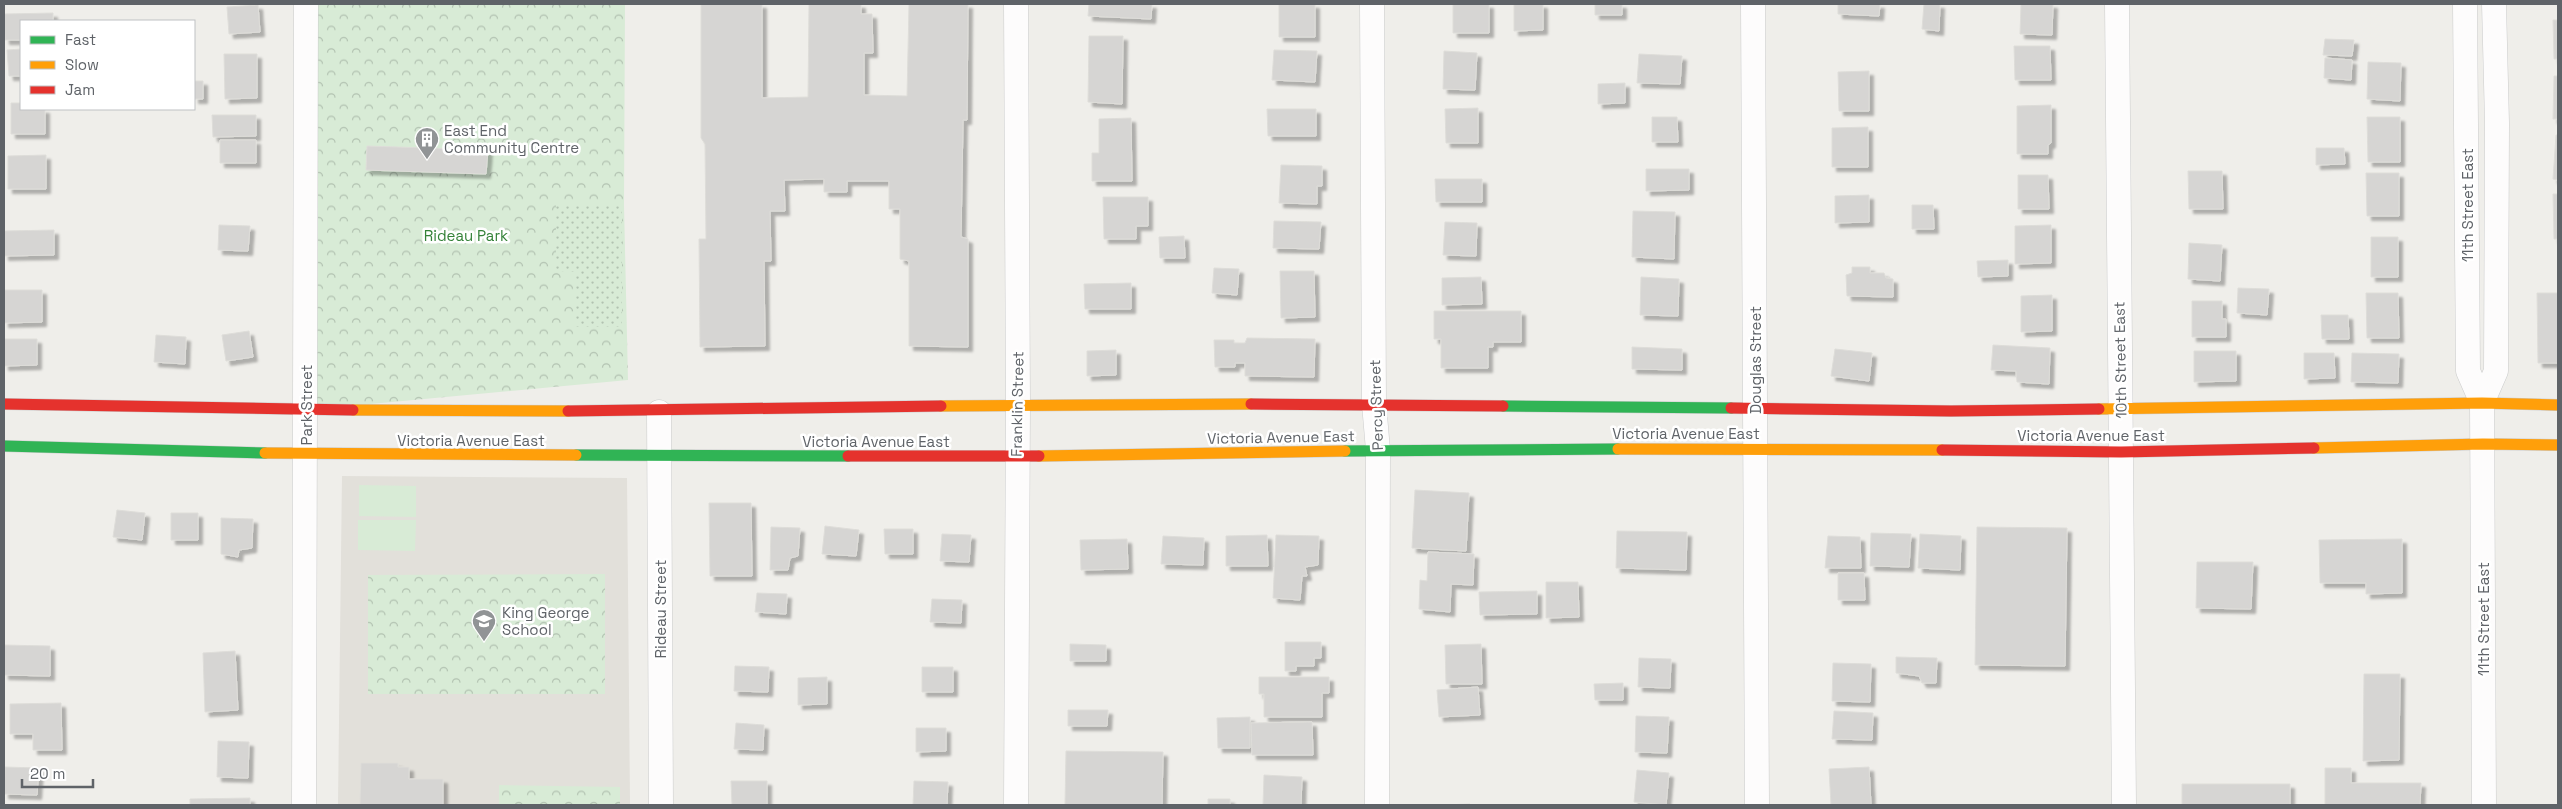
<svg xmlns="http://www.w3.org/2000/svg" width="2562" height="809" viewBox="0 0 2562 809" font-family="'Space Grotesk',sans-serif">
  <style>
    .education { fill: #e2e0da }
    .grass { fill: #d8ebd6 }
    .park { fill: url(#park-crowns) }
    .garden { fill: url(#garden-dots) }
    .building { fill: #d6d5d3; stroke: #deddd9; filter: url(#shadow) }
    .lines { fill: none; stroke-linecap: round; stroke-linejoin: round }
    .street-casing { stroke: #cbcccc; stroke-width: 25 }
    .fast-casing { stroke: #cacacb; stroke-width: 12 }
    .slow-casing { stroke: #cacacb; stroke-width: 12 }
    .jam-casing { stroke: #cacacb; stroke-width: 12 }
    .street { stroke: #fdfcfc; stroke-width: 24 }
    .fast { stroke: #30b455; stroke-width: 11 }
    .slow { stroke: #ff9f0a; stroke-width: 11 }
    .jam { stroke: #e5322d; stroke-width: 11 }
    .labels { text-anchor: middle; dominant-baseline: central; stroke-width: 5; stroke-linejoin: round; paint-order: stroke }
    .poi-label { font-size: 15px; fill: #5f6368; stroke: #fff; text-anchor: start }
    .street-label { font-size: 15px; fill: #5f6368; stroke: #fff }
    .park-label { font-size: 15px; fill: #348238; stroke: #fff }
  </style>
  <defs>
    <pattern id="park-crowns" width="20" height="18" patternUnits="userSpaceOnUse" patternTransform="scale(1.25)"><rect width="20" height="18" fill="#d8ebd6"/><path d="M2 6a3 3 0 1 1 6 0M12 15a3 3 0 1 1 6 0" fill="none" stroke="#b2c2b1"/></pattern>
    <pattern id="garden-dots" width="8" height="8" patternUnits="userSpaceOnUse" patternTransform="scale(1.25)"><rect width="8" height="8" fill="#d8ebd6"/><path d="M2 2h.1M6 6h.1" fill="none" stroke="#b2c2b1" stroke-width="1.8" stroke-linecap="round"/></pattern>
    <filter id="shadow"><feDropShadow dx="4.5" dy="4.5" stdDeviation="1" flood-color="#0004"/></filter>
  </defs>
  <rect width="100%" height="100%" fill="#efeeea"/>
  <path class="education" d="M 342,476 L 627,478 L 630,805 L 338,805 Z"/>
  <path class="grass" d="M 359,485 L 416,486 L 416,517 L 359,516 Z
    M 358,520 L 416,520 L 415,551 L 358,550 Z"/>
  <path class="park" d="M 306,4 L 625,4 L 624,205 L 628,380 L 306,410 Z
    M 605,574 L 605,694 L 368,694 L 368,575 Z
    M 499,785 L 620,787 L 620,805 L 499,805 Z"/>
  <path class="garden" d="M 556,204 L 622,204 L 622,327 L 576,327 L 576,272 L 556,271 Z"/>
  <path class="building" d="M 701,4 L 762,4 L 762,98 L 808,97 L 809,4 L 861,4 L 861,14 L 872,14 L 873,53 L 864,53 L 864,95 L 907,96 L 909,4 L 968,4 L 967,120 L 963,120 L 961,237 L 968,239 L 968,347 L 909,346 L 909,261 L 900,259 L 900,209 L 889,209 L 889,181 L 847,181 L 847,192 L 824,192 L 824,179 L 784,180 L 785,211 L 770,211 L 771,261 L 764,261 L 765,346 L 700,347 L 699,239 L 706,239 L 705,144 L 701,138 Z
    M 1089,4 L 1152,4 L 1151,19 L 1088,16 Z
    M 1279,4 L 1315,4 L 1315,37 L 1279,37 Z
    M 1453,4 L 1489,4 L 1489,33 L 1453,33 Z
    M 1514,4 L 1543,4 L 1543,30 L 1514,31 Z
    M 1595,4 L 1622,4 L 1622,15 L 1595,15 Z
    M 1838,4 L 1880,4 L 1879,16 L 1838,14 Z
    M 1924,4 L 1940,4 L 1939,31 L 1922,29 Z
    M 2021,4 L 2053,4 L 2052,35 L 2020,34 Z
    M 258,5 L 260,32 L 229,34 L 227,7 Z
    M 53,13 L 53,21 L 21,21 L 21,40 L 5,40 L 4,14 Z
    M 2553,20 L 2558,20 L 2558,59 L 2554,59 Z
    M 1089,36 L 1123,36 L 1122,104 L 1088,102 Z
    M 2325,39 L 2354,40 L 2352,56 L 2323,55 Z
    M 2014,46 L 2050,46 L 2051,80 L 2015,80 Z
    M 21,49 L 21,76 L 9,76 L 7,50 Z
    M 1274,50 L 1317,51 L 1315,82 L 1272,80 Z
    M 1444,51 L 1477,53 L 1475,90 L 1443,89 Z
    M 224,54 L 257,54 L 257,98 L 225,99 Z
    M 1639,54 L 1682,56 L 1680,84 L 1637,83 Z
    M 2325,58 L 2352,60 L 2351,80 L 2324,78 Z
    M 2368,62 L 2401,63 L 2400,101 L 2367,99 Z
    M 1869,71 L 1869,111 L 1839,111 L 1838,72 Z
    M 2554,76 L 2558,76 L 2558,119 L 2553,119 Z
    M 194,81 L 203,81 L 203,99 L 194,99 Z
    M 1625,83 L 1625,103 L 1598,104 L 1598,84 Z
    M 11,103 L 21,103 L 21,109 L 45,109 L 45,134 L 11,134 Z
    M 2051,105 L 2051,143 L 2048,145 L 2048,154 L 2017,154 L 2017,106 Z
    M 1478,108 L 1478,143 L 1446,143 L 1445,109 Z
    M 1267,109 L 1316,109 L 1316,136 L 1268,136 Z
    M 212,115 L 256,115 L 256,136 L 213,137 Z
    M 1652,117 L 1677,117 L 1678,142 L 1652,142 Z
    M 2367,117 L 2400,117 L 2400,162 L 2368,162 Z
    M 1131,118 L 1132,181 L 1092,181 L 1092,153 L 1099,153 L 1099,119 Z
    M 1868,127 L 1868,167 L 1832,167 L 1832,128 Z
    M 2556,135 L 2558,135 L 2558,180 L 2553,179 Z
    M 220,140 L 256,140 L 256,163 L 220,163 Z
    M 367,146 L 488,150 L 486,174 L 366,170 Z
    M 2316,148 L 2344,148 L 2345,164 L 2316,165 Z
    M 46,155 L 46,189 L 8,189 L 8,156 Z
    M 1281,165 L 1322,166 L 1322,186 L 1317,186 L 1317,204 L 1279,203 Z
    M 1646,169 L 1689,169 L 1689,190 L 1646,191 Z
    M 2188,171 L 2222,171 L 2223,209 L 2189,209 Z
    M 2366,173 L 2399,173 L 2399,216 L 2367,216 Z
    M 2018,175 L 2048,175 L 2049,209 L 2018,209 Z
    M 1435,179 L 1482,179 L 1482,202 L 1436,202 Z
    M 2553,194 L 2558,194 L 2558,239 L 2554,239 Z
    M 1869,195 L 1869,222 L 1835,223 L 1835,196 Z
    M 1103,197 L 1148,197 L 1148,226 L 1136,226 L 1136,239 L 1104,239 Z
    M 1912,205 L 1933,205 L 1934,229 L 1912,229 Z
    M 1633,211 L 1675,212 L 1674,259 L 1632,257 Z
    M 1274,221 L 1321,222 L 1319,249 L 1273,248 Z
    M 1445,222 L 1477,223 L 1476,256 L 1443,255 Z
    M 219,225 L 250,226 L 248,251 L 218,250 Z
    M 2051,225 L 2051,263 L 2015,264 L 2015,226 Z
    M 54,230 L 54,255 L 4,256 L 4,231 Z
    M 1184,236 L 1185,258 L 1160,258 L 1159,237 Z
    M 2371,237 L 2398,237 L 2398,277 L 2371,277 Z
    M 2189,243 L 2222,245 L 2220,281 L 2188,279 Z
    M 2008,260 L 2008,276 L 1978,277 L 1977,261 Z
    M 1852,267 L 1870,267 L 1870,273 L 1884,273 L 1886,278 L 1893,279 L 1893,297 L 1847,296 L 1846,275 L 1852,273 Z
    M 1214,268 L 1239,269 L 1237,295 L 1212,293 Z
    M 1280,271 L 1314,271 L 1315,317 L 1281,318 Z
    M 1481,277 L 1482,304 L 1442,305 L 1442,278 Z
    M 1641,277 L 1679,279 L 1678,316 L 1640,315 Z
    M 1131,283 L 1131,309 L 1085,309 L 1084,284 Z
    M 2238,288 L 2269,289 L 2267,315 L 2237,313 Z
    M 4,290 L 42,290 L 42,322 L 4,323 Z
    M 2366,293 L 2398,293 L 2399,338 L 2367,338 Z
    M 2537,293 L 2558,293 L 2558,363 L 2538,363 Z
    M 2052,295 L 2052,331 L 2021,332 L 2021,296 Z
    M 2192,301 L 2222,301 L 2222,319 L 2226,319 L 2226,337 L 2192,337 Z
    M 1434,311 L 1521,311 L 1521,342 L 1493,342 L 1493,347 L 1488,347 L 1488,368 L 1441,368 L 1441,339 L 1434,339 Z
    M 2321,315 L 2348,315 L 2349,339 L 2322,339 Z
    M 249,331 L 253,357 L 226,361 L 222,335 Z
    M 156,335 L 186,337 L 185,364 L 154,362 Z
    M 1247,338 L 1315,339 L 1314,377 L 1245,376 L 1245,363 L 1235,363 L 1235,367 L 1215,367 L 1214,340 L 1234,340 L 1234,343 L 1245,343 Z
    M 4,339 L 37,339 L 37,365 L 4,366 Z
    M 1993,345 L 2050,348 L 2049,384 L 2017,382 L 2016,371 L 1991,370 Z
    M 1632,347 L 1682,349 L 1682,370 L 1632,369 Z
    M 1835,349 L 1872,353 L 1869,381 L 1831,376 Z
    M 1116,350 L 1116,375 L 1087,376 L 1087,351 Z
    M 2194,351 L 2236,351 L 2236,381 L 2194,382 Z
    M 2304,353 L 2334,353 L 2335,378 L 2304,379 Z
    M 2352,353 L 2399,354 L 2398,383 L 2351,382 Z
    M 1415,490 L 1469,493 L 1466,551 L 1412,548 Z
    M 709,503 L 751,503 L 752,576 L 710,576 Z
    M 117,510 L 145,513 L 142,540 L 113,537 Z
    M 171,513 L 198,513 L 198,540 L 171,540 Z
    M 221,518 L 253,519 L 252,548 L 239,550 L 238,557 L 221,554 Z
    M 825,526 L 859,530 L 856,556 L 822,554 Z
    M 771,527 L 800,528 L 798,556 L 790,558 L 788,570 L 770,570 Z
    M 1977,527 L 2067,528 L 2065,666 L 1975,665 Z
    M 884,529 L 913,529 L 913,554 L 885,554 Z
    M 1617,531 L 1687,532 L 1686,570 L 1616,568 Z
    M 1871,533 L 1911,534 L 1909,567 L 1870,566 Z
    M 942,534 L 971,535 L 969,562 L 940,561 Z
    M 1920,534 L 1961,536 L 1960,570 L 1918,568 Z
    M 1267,535 L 1268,566 L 1226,566 L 1226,536 Z
    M 1276,535 L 1319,536 L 1318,565 L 1305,567 L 1307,576 L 1302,576 L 1300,600 L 1273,598 Z
    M 1163,536 L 1204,538 L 1203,565 L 1161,564 Z
    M 1828,536 L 1860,537 L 1861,568 L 1825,568 Z
    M 1127,539 L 1128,569 L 1081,570 L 1080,540 Z
    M 2402,539 L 2402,593 L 2366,594 L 2366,583 L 2320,583 L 2319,540 Z
    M 1428,552 L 1474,554 L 1473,585 L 1451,584 L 1450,612 L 1419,609 L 1420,580 L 1427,581 Z
    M 2197,562 L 2253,562 L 2251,609 L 2196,608 Z
    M 1838,573 L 1864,573 L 1865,600 L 1838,600 Z
    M 1546,582 L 1578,582 L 1579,617 L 1546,618 Z
    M 1537,591 L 1537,614 L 1480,615 L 1479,592 Z
    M 757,593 L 787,594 L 786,614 L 755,612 Z
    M 932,599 L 962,600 L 961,623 L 930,622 Z
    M 1285,642 L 1321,642 L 1321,658 L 1314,658 L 1314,666 L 1296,666 L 1296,671 L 1285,671 Z
    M 1070,644 L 1106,645 L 1106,661 L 1070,661 Z
    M 1481,644 L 1482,684 L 1446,684 L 1445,645 Z
    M 4,645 L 50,646 L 50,676 L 4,675 Z
    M 235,651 L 238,710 L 205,712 L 203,653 Z
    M 1896,657 L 1937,658 L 1936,683 L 1922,683 L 1919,676 L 1896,673 Z
    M 1639,658 L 1671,659 L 1670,688 L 1638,687 Z
    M 1833,663 L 1871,664 L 1870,702 L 1832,701 Z
    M 735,666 L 769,667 L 768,692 L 734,691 Z
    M 922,667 L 953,667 L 953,692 L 922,692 Z
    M 2364,674 L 2400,674 L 2399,760 L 2363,761 Z
    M 827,677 L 827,704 L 798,705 L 798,678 Z
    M 1259,677 L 1329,677 L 1329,693 L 1322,693 L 1322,717 L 1264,717 L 1264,694 L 1259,694 Z
    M 1623,683 L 1623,700 L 1595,700 L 1594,684 Z
    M 1478,687 L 1480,715 L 1439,717 L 1437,690 Z
    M 61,703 L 62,750 L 33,750 L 33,734 L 10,734 L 10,704 Z
    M 1068,710 L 1108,710 L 1107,726 L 1068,726 Z
    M 1834,711 L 1873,713 L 1872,740 L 1832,739 Z
    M 1636,716 L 1669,717 L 1667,753 L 1635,752 Z
    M 1250,717 L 1250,748 L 1218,748 L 1217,718 Z
    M 1312,722 L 1313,755 L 1252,755 L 1251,723 Z
    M 736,723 L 764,725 L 763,750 L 734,749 Z
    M 916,728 L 946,728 L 946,751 L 916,752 Z
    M 218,741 L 249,742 L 248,778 L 217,777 Z
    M 1066,751 L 1163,752 L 1162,805 L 1065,805 Z
    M 361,763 L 398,763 L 398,767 L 409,767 L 409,779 L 443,779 L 443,805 L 360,805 Z
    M 5,767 L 39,768 L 37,795 L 4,794 Z
    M 1869,767 L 1871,805 L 1831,805 L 1829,769 Z
    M 2325,768 L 2351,768 L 2351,783 L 2421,783 L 2420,805 L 2325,805 Z
    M 1637,770 L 1669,773 L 1666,805 L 1634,802 Z
    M 1264,775 L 1302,777 L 1301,805 L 1263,805 Z
    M 731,781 L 767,781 L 767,805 L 732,805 Z
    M 914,781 L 948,782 L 947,805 L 913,805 Z
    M 2182,784 L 2290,784 L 2290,805 L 2182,805 Z
    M 250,798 L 250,805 L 190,805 L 190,799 Z
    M 1208,799 L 1230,799 L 1230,805 L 1208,805 Z
    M 1470,804 L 1470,805 L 1440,805 Z"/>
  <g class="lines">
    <g class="street-casing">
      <path id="street" d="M 1372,4 L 1374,404 L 1378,450 L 1377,805
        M 1753,4 L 1757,805
        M 2117,4 L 2124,805
        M 2465,4 L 2468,371 L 2482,403 L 2484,805
        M 2482,403 L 2496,371 L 2497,123 L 2494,4
        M 659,412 L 661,805
        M 304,805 L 306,4
        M 1016,805 L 1018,405 L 1016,4"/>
    </g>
    <g class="fast-casing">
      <path id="fast" d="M 1503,406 L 1731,408
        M 4,446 L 265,453
        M 1345,451 L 1618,449
        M 576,455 L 848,456"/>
    </g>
    <g class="slow-casing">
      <path id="slow" d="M 941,406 L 1251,404
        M 2099,409 L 2482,403 L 2558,405
        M 353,410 L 568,411
        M 2314,448 L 2483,444 L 2558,445
        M 1618,449 L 1942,450
        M 265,453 L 576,455
        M 1039,456 L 1345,451"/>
    </g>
    <g class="jam-casing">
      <path id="jam" d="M 4,404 L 353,410
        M 1251,404 L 1503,406
        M 1731,408 L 1951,411 L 2099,409
        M 568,411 L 941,406
        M 1942,450 L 2121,452 L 2314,448
        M 848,456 L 1039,456"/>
    </g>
    <use href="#street" class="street"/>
    <use href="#fast" class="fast"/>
    <use href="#slow" class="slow"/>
    <use href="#jam" class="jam"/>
  </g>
  <defs>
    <g id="building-pin" transform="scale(1.25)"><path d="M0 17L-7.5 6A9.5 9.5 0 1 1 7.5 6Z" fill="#919496" stroke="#fff"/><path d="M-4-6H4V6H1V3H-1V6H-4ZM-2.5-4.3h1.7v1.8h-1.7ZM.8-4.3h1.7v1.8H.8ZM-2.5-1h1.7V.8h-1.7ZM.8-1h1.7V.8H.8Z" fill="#fff"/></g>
    <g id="school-pin" transform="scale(1.25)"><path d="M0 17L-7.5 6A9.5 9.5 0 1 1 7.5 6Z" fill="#919496" stroke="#fff"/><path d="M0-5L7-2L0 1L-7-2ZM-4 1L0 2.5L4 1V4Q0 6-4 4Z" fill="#fff"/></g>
  </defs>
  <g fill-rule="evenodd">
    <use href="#building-pin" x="427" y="139"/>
    <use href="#school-pin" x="484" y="621"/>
  </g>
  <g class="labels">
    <g class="poi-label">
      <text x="444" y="130">East End<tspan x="444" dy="17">Community Centre</tspan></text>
      <text x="502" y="612">King George<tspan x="502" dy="17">School</tspan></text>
    </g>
    <g class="street-label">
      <text transform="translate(2467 205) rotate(-90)">11th Street East</text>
      <text transform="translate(1755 360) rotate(-90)">Douglas Street</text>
      <text transform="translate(2120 360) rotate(-91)">10th Street East</text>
      <text transform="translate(1017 404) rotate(-89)">Franklin Street</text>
      <text transform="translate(306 405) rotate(-90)">Park Street</text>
      <text transform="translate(1376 405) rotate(-92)">Percy Street</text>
      <text x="1686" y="433">Victoria Avenue East</text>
      <text x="2091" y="435">Victoria Avenue East</text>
      <text transform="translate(1281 437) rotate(-1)">Victoria Avenue East</text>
      <text x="471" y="440">Victoria Avenue East</text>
      <text x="876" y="441">Victoria Avenue East</text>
      <text transform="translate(660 609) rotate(-90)">Rideau Street</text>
      <text transform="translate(2483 619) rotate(-90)">11th Street East</text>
    </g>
    <g class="park-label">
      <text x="466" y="235">Rideau Park</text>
    </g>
  </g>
  <rect width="2562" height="809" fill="none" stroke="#5f6368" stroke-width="10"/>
  <rect x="20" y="20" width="175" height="90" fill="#ffffff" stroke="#bfc1c3"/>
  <rect x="30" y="36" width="25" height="8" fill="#30b455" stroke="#bfc1c3"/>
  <text x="65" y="45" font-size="15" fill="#5f6368">Fast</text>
  <rect x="30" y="61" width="25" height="8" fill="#ff9f0a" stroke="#bfc1c3"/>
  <text x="65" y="70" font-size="15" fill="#5f6368">Slow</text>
  <rect x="30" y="86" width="25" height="8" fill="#e5322d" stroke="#bfc1c3"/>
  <text x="65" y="95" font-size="15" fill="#5f6368">Jam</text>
  <path d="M22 779v8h71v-8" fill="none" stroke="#5f6368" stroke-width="2.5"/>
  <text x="30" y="779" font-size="15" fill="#5f6368" stroke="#ffffff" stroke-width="4" paint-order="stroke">20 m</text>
</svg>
